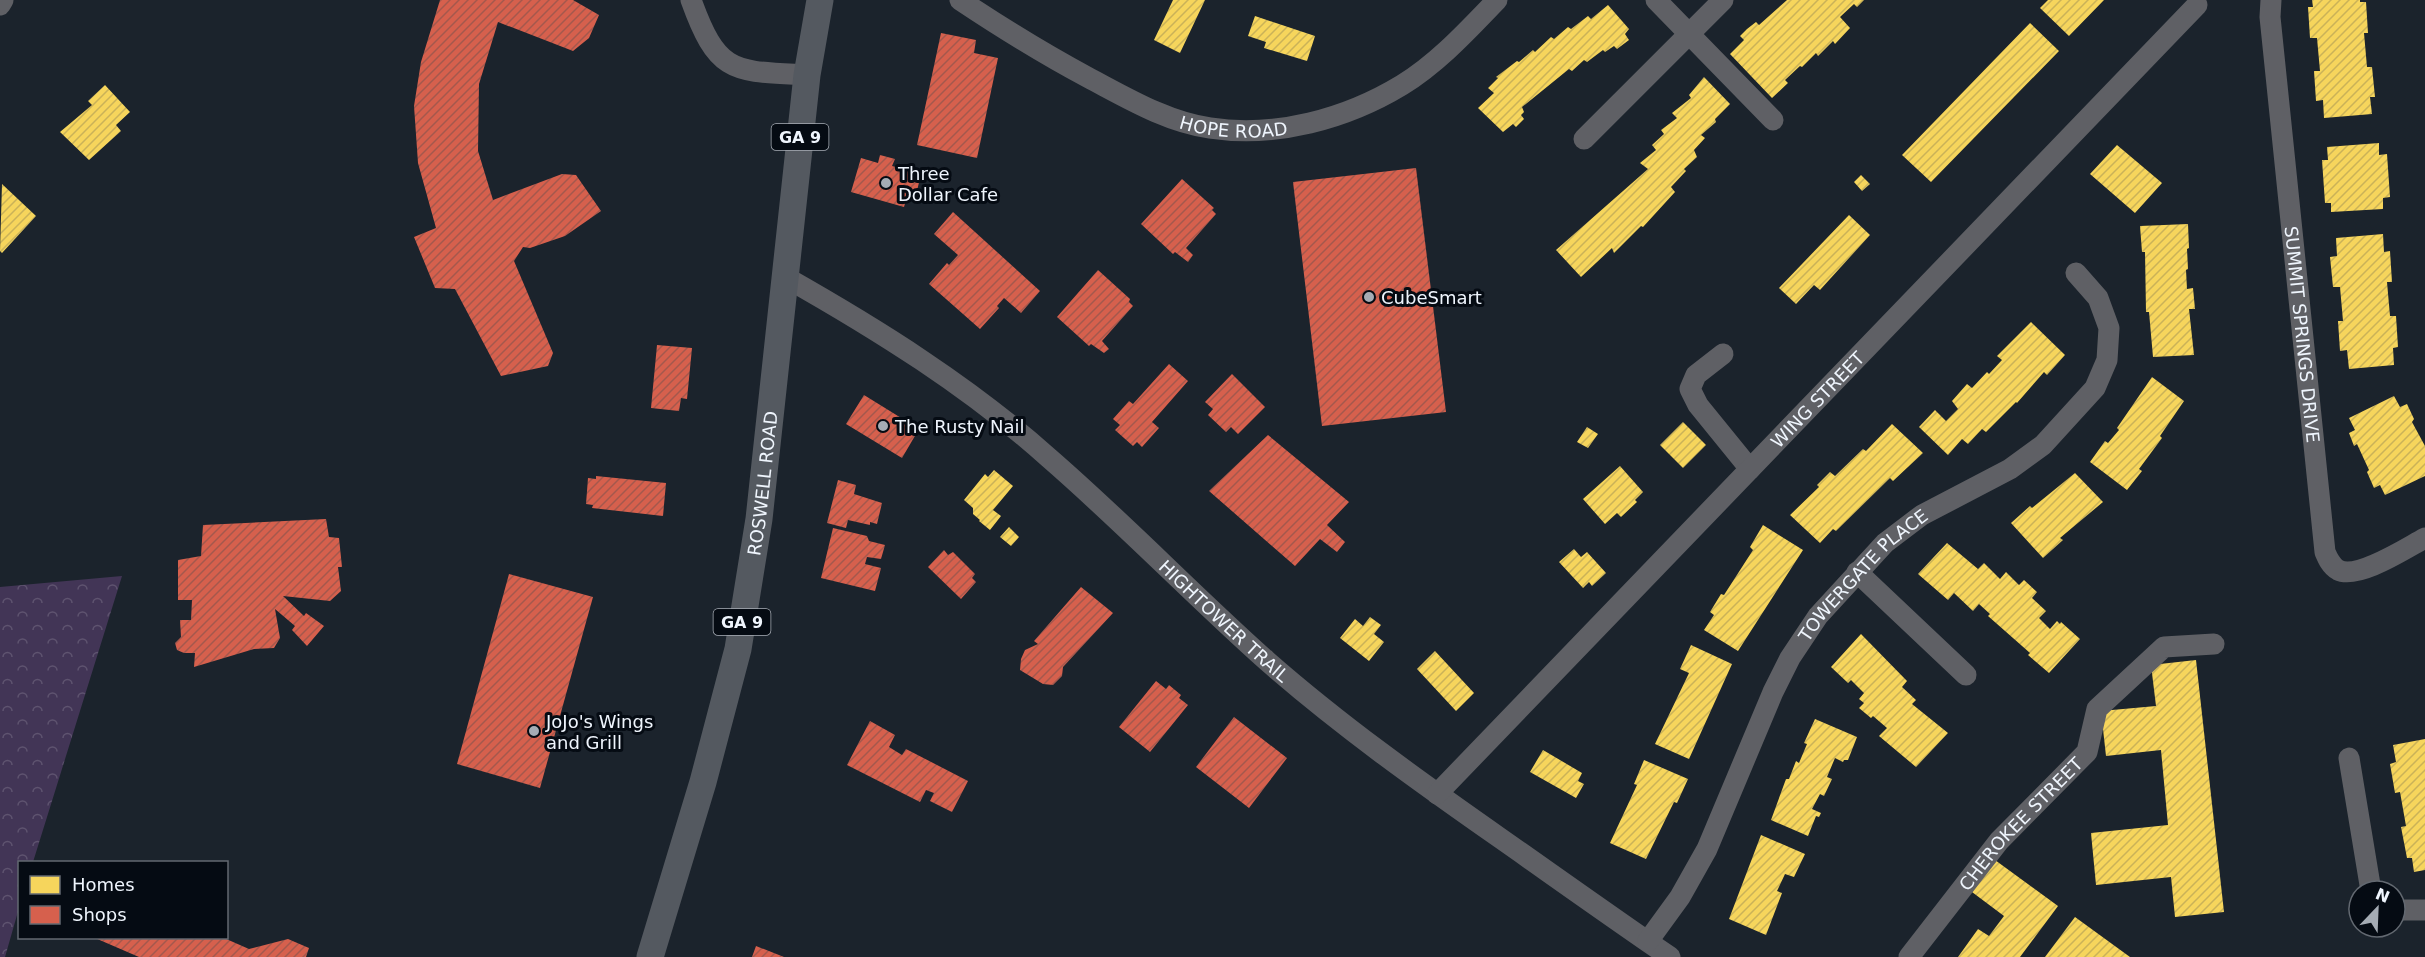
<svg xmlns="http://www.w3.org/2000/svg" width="2425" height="957" viewBox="0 0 2425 957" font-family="'DejaVu Sans',sans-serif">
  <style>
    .forest { fill: url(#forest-crowns) }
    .homes { fill: url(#homes-hatch) }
    .shops { fill: url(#shops-hatch) }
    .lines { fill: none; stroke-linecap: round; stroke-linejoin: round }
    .minor { stroke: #5f6065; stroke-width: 21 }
    .major { stroke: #545960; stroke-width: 27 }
    .poi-dot { fill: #a5acb4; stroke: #050b13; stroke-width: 2 }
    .labels { text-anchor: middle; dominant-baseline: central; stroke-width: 6; stroke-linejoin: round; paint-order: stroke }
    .shield { fill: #050b13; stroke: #a9afb7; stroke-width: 1.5 }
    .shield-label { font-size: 16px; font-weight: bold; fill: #eff5fd }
    .street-label { font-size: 18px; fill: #eff5fd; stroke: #050b13 }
    .poi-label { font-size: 18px; fill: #eff5fd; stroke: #050b13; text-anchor: start }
  </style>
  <defs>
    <pattern id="forest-crowns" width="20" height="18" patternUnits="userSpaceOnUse" patternTransform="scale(1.5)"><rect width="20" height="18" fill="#423556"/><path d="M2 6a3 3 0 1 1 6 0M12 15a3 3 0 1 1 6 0" fill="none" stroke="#5e536f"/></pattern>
    <pattern id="homes-hatch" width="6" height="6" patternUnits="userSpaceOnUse" patternTransform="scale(1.5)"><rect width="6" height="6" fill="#f6d55c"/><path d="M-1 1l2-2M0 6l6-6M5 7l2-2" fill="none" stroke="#cab258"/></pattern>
    <pattern id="shops-hatch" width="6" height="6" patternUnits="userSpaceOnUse" patternTransform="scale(1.5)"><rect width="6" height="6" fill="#d6604d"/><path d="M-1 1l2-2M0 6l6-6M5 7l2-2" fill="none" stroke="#a4584d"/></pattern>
  </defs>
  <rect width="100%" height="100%" fill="#1b232c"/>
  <path class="forest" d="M 122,576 L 33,862 L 20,862 L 19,908 L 5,957 L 0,957 L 0,587 Z"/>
  <path class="homes" d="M 1173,0 L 1205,0 L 1180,53 L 1154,40 Z
    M 1787,0 L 1864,0 L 1857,7 L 1854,4 L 1840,17 L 1850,28 L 1835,44 L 1833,41 L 1818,56 L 1816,53 L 1802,67 L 1800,66 L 1785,80 L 1788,83 L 1772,98 L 1730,54 L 1744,40 L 1740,36 L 1747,29 L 1756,22 L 1759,25 Z
    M 2048,0 L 2104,0 L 2069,36 L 2040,8 Z
    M 2312,0 L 2360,0 L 2360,2 L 2366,2 L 2368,33 L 2364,33 L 2367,67 L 2372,67 L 2375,97 L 2370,97 L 2372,114 L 2324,118 L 2323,100 L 2316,101 L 2314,71 L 2320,71 L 2317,38 L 2310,38 L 2308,7 L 2313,7 Z
    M 1608,5 L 1629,29 L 1625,34 L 1629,40 L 1617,49 L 1614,46 L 1605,52 L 1603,50 L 1587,62 L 1584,60 L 1572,71 L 1569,69 L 1522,107 L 1524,112 L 1521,115 L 1524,119 L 1516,127 L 1513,124 L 1503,132 L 1478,108 L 1494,93 L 1488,88 L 1498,78 L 1496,77 L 1517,61 L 1519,62 L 1533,50 L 1535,52 L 1551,37 L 1554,39 L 1568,27 L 1571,29 L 1588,16 L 1591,19 Z
    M 1255,16 L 1315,36 L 1307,61 L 1264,48 L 1266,42 L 1248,36 Z
    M 2030,23 L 2059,51 L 1931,182 L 1902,155 Z
    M 1704,77 L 1730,104 L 1715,119 L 1716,122 L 1701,135 L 1705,138 L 1694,150 L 1697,157 L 1684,169 L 1686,171 L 1671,187 L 1675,192 L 1643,227 L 1641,226 L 1614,253 L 1612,248 L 1581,277 L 1556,250 L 1648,169 L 1640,163 L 1656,150 L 1652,145 L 1664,134 L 1661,130 L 1677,118 L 1672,113 L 1691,98 L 1689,95 Z
    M 105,85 L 130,112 L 116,125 L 121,131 L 89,160 L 60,132 L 92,105 L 88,101 Z
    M 2379,143 L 2379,155 L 2387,154 L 2390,197 L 2383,198 L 2383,209 L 2331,212 L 2331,203 L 2325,203 L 2322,160 L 2328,160 L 2327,147 Z
    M 2117,145 L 2162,183 L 2135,213 L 2090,174 Z
    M 1861,175 L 1870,184 L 1862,191 L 1854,182 Z
    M 2,184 L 36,216 L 2,253 L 0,251 Z
    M 1849,215 L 1870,235 L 1820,290 L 1814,285 L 1796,304 L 1779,288 Z
    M 2188,224 L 2189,248 L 2187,249 L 2188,269 L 2186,270 L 2187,289 L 2193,288 L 2195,309 L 2189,309 L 2194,355 L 2153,357 L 2149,312 L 2146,312 L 2145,252 L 2142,252 L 2140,226 Z
    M 2383,234 L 2384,252 L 2390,251 L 2392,282 L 2387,282 L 2390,316 L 2396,316 L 2398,347 L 2393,348 L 2394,365 L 2349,369 L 2347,350 L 2340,351 L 2338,321 L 2343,321 L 2340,287 L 2333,287 L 2330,257 L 2337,256 L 2336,238 Z
    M 2031,322 L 2065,355 L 2047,375 L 2044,372 L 2017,403 L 2016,402 L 1986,432 L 1982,429 L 1968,444 L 1962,439 L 1948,455 L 1919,427 L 1935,410 L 1946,421 L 1958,409 L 1952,401 L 1967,384 L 1972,388 L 1987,372 L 1989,374 L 2002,360 L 1997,356 Z
    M 2152,377 L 2184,401 L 2160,436 L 2162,438 L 2139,469 L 2142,471 L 2127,490 L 2090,462 L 2105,441 L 2108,443 L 2119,430 L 2117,428 Z
    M 2394,396 L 2400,407 L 2407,404 L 2414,419 L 2412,422 L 2425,446 L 2425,476 L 2385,495 L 2380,485 L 2374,488 L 2367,472 L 2369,470 L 2357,444 L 2354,446 L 2349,433 L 2355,430 L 2349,418 Z
    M 1683,422 L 1706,445 L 1683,468 L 1660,445 Z
    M 1892,424 L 1923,453 L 1893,481 L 1890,478 L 1836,531 L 1833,529 L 1820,543 L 1790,515 L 1819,487 L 1817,485 L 1830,472 L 1835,476 L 1863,449 L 1866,451 Z
    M 1587,427 L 1598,434 L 1588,448 L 1577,442 Z
    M 1620,466 L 1643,492 L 1635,500 L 1637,502 L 1621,517 L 1617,513 L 1605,524 L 1583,499 Z
    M 994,470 L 1013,486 L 993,510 L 1001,516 L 990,530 L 979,521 L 980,520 L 973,514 L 973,508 L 964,500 L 985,474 L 988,477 Z
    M 2075,473 L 2103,502 L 2060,538 L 2063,540 L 2043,558 L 2011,523 L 2030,506 L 2032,508 Z
    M 1763,525 L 1803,550 L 1738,651 L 1704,630 L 1714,615 L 1710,612 L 1721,594 L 1724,595 L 1753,550 L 1750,547 Z
    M 1009,527 L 1019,537 L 1011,546 L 1000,537 Z
    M 1947,543 L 1978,569 L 1984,563 L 2000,579 L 2006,572 L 2019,585 L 2024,580 L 2037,592 L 2032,598 L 2046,611 L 2039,618 L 2050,629 L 2057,621 L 2060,624 L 2061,622 L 2080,639 L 2049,673 L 2028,655 L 2030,653 L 1988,616 L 1990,614 L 1979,604 L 1973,611 L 1954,593 L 1948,600 L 1918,574 Z
    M 1574,549 L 1581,557 L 1587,552 L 1606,573 L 1592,586 L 1589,582 L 1583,588 L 1559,562 Z
    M 1370,617 L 1381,625 L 1374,634 L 1384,642 L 1369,661 L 1340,638 L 1355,619 L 1363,626 Z
    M 1861,634 L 1907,681 L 1902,687 L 1916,700 L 1912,704 L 1948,733 L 1916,767 L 1879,736 L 1887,728 L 1873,716 L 1871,718 L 1859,708 L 1864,703 L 1859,699 L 1864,693 L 1851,680 L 1848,683 L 1831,667 Z
    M 1691,645 L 1732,664 L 1689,759 L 1655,744 L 1689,673 L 1680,669 Z
    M 1435,651 L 1474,693 L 1456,711 L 1417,669 Z
    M 2196,660 L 2224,912 L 2175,917 L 2171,877 L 2096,885 L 2091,833 L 2168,825 L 2161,750 L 2106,756 L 2101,711 L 2156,706 L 2151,665 Z
    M 1815,719 L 1857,737 L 1848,760 L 1844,760 L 1843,762 L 1835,758 L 1827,777 L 1832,779 L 1824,796 L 1820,794 L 1812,809 L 1821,813 L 1819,817 L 1816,816 L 1808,836 L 1771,820 L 1786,779 L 1789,779 L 1796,761 L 1799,763 L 1807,744 L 1804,743 Z
    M 2425,739 L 2425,870 L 2414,872 L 2412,858 L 2407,858 L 2401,827 L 2406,826 L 2400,792 L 2395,793 L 2390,764 L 2396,762 L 2393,745 Z
    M 1543,750 L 1582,773 L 1578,781 L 1584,784 L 1576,798 L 1530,772 Z
    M 1644,760 L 1688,779 L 1677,803 L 1674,802 L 1646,859 L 1610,843 L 1637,785 L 1634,784 Z
    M 1761,835 L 1805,854 L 1794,877 L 1785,874 L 1777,891 L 1782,893 L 1766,935 L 1729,919 Z
    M 1995,860 L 2058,906 L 2020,957 L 1958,957 L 1978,929 L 1989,936 L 2004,916 L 1972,892 Z
    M 2075,917 L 2130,957 L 2045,957 Z"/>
  <path class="shops" d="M 440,0 L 573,0 L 599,15 L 589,38 L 573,51 L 498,22 L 479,84 L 478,151 L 493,200 L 562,174 L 576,175 L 601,211 L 565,236 L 530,248 L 523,247 L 514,261 L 553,353 L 548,366 L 501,376 L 455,289 L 435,288 L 414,237 L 436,228 L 418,163 L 414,106 L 421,62 Z
    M 941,33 L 976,40 L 974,53 L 998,58 L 977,158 L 917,145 Z
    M 880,155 L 895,159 L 892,166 L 921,174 L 916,195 L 908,193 L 904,207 L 851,192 L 861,158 L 878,163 Z
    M 1416,168 L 1446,412 L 1322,426 L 1293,182 Z
    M 1182,179 L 1214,208 L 1212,210 L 1216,214 L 1186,248 L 1193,255 L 1188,262 L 1175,252 L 1173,254 L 1141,224 Z
    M 953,212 L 1040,291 L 1021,313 L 1004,298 L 997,306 L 999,308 L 980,329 L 929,284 L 947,263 L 949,265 L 958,255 L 934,234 Z
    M 1098,270 L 1130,299 L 1129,302 L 1133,306 L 1102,341 L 1109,349 L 1104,353 L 1091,344 L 1089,346 L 1057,317 Z
    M 657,345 L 692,348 L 687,399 L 681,398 L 679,411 L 651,408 Z
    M 1169,364 L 1188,381 L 1152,422 L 1159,428 L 1142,447 L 1137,442 L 1133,446 L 1115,430 L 1120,425 L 1113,419 L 1129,401 L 1133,404 Z
    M 1232,374 L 1265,407 L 1238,434 L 1231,427 L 1226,432 L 1208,415 L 1213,409 L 1205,402 Z
    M 864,395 L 919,429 L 902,458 L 846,424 Z
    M 1268,435 L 1349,502 L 1327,525 L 1345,542 L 1337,552 L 1320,539 L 1295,566 L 1209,491 Z
    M 596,476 L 666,483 L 663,516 L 592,508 L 593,505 L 586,504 L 588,478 L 596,479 Z
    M 838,480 L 856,485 L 854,494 L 882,503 L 877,524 L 870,522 L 870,525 L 848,520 L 846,528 L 827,523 Z
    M 326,519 L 329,537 L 339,538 L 342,567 L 338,567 L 341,591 L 330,601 L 283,596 L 304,616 L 306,613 L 324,626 L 307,646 L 292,630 L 295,626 L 275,609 L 280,638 L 274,648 L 254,649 L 194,667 L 195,653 L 184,653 L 177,650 L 175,643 L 181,637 L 180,620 L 191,620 L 192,600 L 178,600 L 178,560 L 201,556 L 203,525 Z
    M 833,528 L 867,536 L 869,541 L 885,545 L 881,559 L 867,557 L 865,564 L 881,568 L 875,591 L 821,578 Z
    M 944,550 L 948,555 L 953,552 L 975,574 L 972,578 L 976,582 L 961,599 L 928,567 Z
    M 509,574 L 593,597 L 540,788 L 457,764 Z
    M 1081,587 L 1113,613 L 1063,667 L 1062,676 L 1053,685 L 1043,684 L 1020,670 L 1021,659 L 1025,650 L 1038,644 L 1034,641 Z
    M 1156,681 L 1166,689 L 1169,685 L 1181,695 L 1179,698 L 1188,705 L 1150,752 L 1119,727 Z
    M 1234,717 L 1287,758 L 1249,808 L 1196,767 Z
    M 870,721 L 895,735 L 889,747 L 902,755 L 906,749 L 968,781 L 952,812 L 930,801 L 934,793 L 926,790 L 920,802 L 847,765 Z
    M 95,938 L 224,938 L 249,949 L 288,939 L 309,948 L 306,957 L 139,957 Z
    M 756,946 L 784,957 L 752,957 Z"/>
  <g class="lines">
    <g class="minor">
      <path d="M 691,0 C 718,75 733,71 807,75"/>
      <path id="s1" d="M 960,0 C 1002,28 1044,54 1089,78 C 1127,98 1167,122 1210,128 C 1276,138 1346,119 1402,85 C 1438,63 1468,30 1497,0"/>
      <path d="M 1656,0 L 1773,120"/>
      <path id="s2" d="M 2271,0 L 2270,17 L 2325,552 C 2328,559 2331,566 2338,570 C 2358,580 2406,548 2425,538"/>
      <path d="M 0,5 L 3,0"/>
      <path d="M 1584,139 L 1723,0"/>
      <path id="s3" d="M 785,277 C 877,329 970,387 1049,458 C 1124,523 1193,595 1267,661 C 1340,725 1420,782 1500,838 C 1557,878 1613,918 1670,957"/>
      <path d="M 1723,354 L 1696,375 L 1690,389 L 1698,405 L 1750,469"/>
      <path d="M 1857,572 L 1966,675"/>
      <path d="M 2349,758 L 2371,891"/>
      <path id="s4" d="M 1437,794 L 2197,5"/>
      <path d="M 2395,910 L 2425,910"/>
      <path id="s5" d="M 1648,941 L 1680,897 L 1707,849 L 1773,692 L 1790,658 L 1818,616 L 1885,543 L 1922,515 L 2010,469 L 2043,445 L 2095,388 L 2107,360 L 2109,328 L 2098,298 L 2076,273"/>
      <path id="s6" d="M 1909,957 L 1999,841 L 2087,752 L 2097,709 L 2164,647 L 2214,644"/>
    </g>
    <path class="major" id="s7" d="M 650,957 L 703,782 L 738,649 L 759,519 L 807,75 L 820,0"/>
  </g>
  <g class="poi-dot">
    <circle cx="886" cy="183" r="6"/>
    <circle cx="1369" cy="297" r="6"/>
    <circle cx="883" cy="426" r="6"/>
    <circle cx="534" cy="731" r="6"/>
  </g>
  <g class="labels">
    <g class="shield">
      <rect x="771.5" y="124" width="57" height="26" rx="4.5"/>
      <rect x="713.5" y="609" width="57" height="26" rx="4.5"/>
    </g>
    <g class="shield-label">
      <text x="800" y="137">GA 9</text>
      <text x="742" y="622">GA 9</text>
    </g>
    <g class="street-label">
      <text stroke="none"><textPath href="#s1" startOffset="306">HOPE ROAD</textPath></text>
      <text stroke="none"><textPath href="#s2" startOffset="336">SUMMIT SPRINGS DRIVE</textPath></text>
      <text stroke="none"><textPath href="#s4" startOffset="548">WING STREET</textPath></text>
      <text stroke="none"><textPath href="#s7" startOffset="488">ROSWELL ROAD</textPath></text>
      <text stroke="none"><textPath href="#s5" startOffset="429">TOWERGATE PLACE</textPath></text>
      <text stroke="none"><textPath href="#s3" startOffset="560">HIGHTOWER TRAIL</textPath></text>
      <text stroke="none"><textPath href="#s6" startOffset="174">CHEROKEE STREET</textPath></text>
    </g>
    <g class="poi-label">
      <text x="898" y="173">Three<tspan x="898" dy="21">Dollar Cafe</tspan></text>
      <text x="1381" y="297">CubeSmart</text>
      <text x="895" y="426">The Rusty Nail</text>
      <text x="546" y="721">JoJo's Wings<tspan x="546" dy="21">and Grill</tspan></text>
    </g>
  </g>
  <rect x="18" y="861" width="210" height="78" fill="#050b13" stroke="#636971" stroke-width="1.5"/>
  <rect x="30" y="876" width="30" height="18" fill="#f6d55c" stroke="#636971" stroke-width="1.5"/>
  <text x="72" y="891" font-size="18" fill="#eff5fd">Homes</text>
  <rect x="30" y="906" width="30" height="18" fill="#d6604d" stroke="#636971" stroke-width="1.5"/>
  <text x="72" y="921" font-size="18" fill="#eff5fd">Shops</text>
  <g transform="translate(2377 909) rotate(23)"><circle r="28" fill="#050b13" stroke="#636971" stroke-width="1.5"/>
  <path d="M0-4.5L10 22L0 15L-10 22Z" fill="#a5acb4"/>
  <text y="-9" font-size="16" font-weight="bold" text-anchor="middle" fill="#eff5fd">N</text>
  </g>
</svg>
